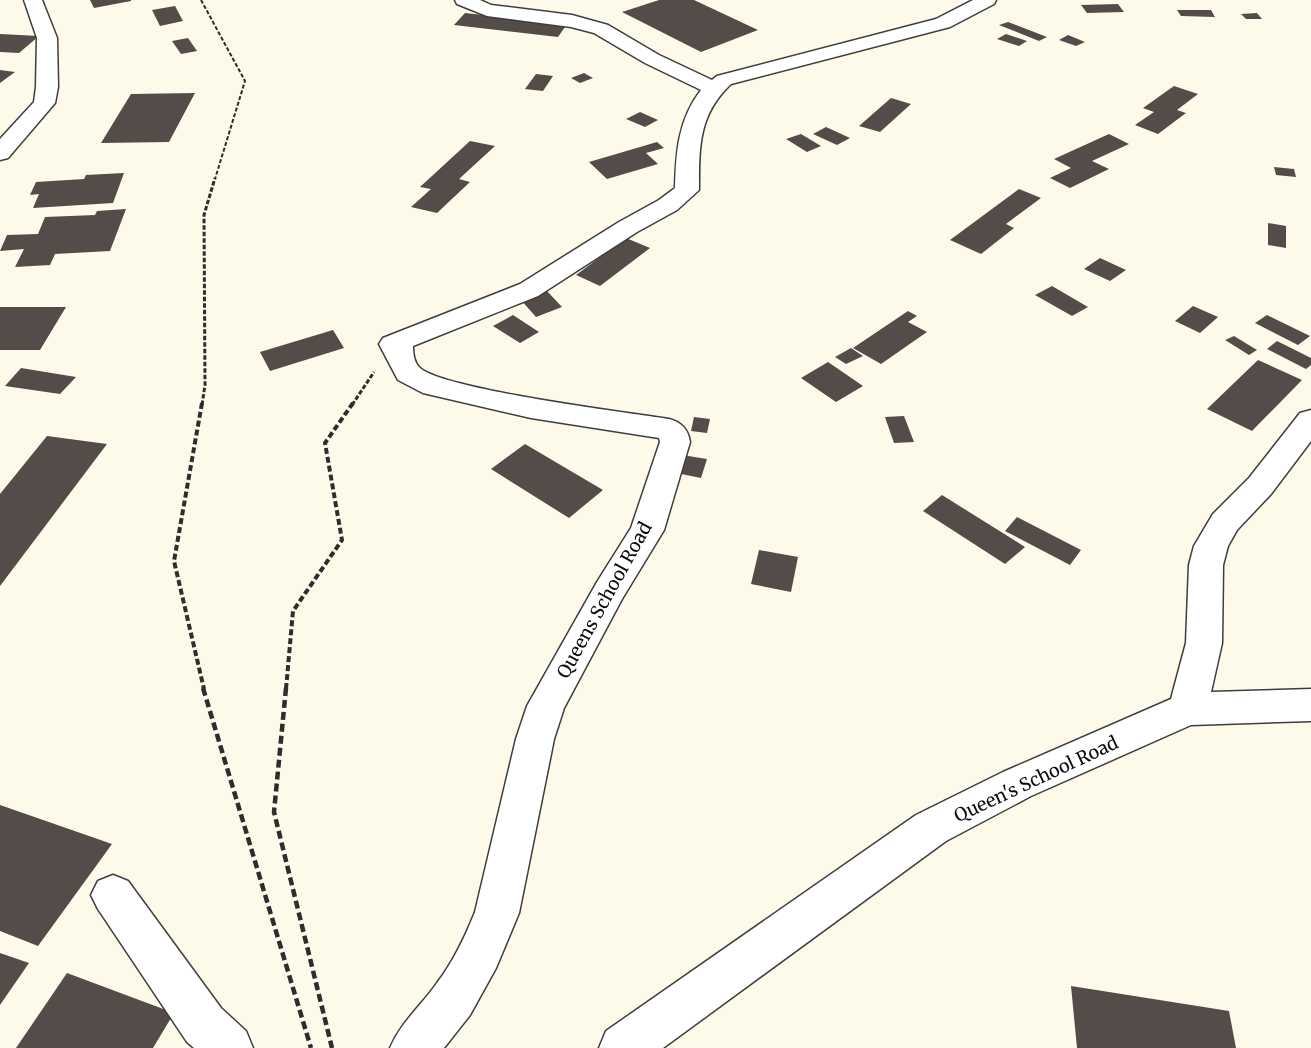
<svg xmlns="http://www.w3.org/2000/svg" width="1311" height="1048" viewBox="0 0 1311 1048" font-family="Merriweather,serif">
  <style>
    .building { fill: #534c48 }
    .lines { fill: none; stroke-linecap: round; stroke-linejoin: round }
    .minor-casing { stroke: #3e3e3e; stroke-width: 3 }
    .path-far3 { stroke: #2d2d2d; stroke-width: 2; stroke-dasharray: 4 2; stroke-linecap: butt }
    .path-far2 { stroke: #2d2d2d; stroke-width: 3; stroke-dasharray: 4.5 2; stroke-linecap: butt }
    .path-far1 { stroke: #2d2d2d; stroke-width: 4; stroke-dasharray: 6 3; stroke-linecap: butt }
    .path { stroke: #2d2d2d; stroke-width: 4.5; stroke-dasharray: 8 4; stroke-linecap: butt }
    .minor { fill: #fff; fill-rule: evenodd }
    .labels { text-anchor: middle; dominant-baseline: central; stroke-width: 6; stroke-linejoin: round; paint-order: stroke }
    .street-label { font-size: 18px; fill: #0b0b0b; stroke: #fff }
  </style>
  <rect width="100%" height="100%" fill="#fefaea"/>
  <path class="building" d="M 90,0 L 131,0 L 131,1 L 94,8 Z
    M 659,0 L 694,0 L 758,30 L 701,52 L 622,12 Z
    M 1118,4 L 1124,12 L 1087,13 L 1081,5 Z
    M 175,6 L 183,21 L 160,26 L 152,10 Z
    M 1177,10 L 1211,10 L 1215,17 L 1181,16 Z
    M 465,13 L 567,24 L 558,37 L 454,25 Z
    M 1257,13 L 1262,19 L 1246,19 L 1241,14 Z
    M 1008,22 L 1047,37 L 1039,41 L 999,25 Z
    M 0,34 L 39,36 L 19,53 L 0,52 Z
    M 1006,34 L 1027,41 L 1019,46 L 997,39 Z
    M 1068,35 L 1085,42 L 1076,46 L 1059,40 Z
    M 188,38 L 197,51 L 181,54 L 172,41 Z
    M 0,70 L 15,72 L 0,83 Z
    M 584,73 L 593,78 L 580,83 L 571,78 Z
    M 536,74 L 553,76 L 543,91 L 525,89 Z
    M 1174,86 L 1198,94 L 1177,110 L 1186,113 L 1158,134 L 1135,125 L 1154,112 L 1143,108 Z
    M 195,93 L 169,142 L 101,143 L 131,94 Z
    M 891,98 L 911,104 L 880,132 L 859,126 Z
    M 640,112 L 658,120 L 645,127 L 626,119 Z
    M 826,127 L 850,138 L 837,145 L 813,134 Z
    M 801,134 L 821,146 L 807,152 L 786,139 Z
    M 1109,134 L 1129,144 L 1092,161 L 1109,169 L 1070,188 L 1050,178 L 1071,168 L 1054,159 Z
    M 470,141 L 495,146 L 459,179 L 470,182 L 437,213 L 411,207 L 431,189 L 420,187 Z
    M 657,142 L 664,148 L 646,153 L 658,164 L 607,179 L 589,162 Z
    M 1274,167 L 1294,169 L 1296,177 L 1276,175 Z
    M 124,173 L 113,203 L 33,208 L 39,194 L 30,195 L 36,182 L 84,179 L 86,175 Z
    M 1019,189 L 1041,198 L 1006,224 L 1014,228 L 981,254 L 950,240 Z
    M 126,209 L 110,251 L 55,254 L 50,265 L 15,267 L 24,249 L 0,251 L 7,235 L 38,234 L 45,217 L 95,215 L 97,211 Z
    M 1268,223 L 1286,226 L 1286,248 L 1268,245 Z
    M 626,238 L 650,248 L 600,286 L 576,275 Z
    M 1100,258 L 1126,270 L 1110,281 L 1084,269 Z
    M 1052,286 L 1088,307 L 1072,316 L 1035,295 Z
    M 546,290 L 562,307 L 536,317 L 520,299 Z
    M 1193,306 L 1218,317 L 1200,333 L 1175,321 Z
    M 0,307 L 66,307 L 40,350 L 0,350 Z
    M 908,311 L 917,316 L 908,322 L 927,332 L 881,364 L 853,348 Z
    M 513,315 L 539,332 L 520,343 L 493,326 Z
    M 1267,315 L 1310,336 L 1298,345 L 1255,323 Z
    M 333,330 L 344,348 L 270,371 L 260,352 Z
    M 1234,336 L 1257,350 L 1249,355 L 1225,340 Z
    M 1277,341 L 1311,358 L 1311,365 L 1306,369 L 1267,349 Z
    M 851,348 L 863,356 L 846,364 L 835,357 Z
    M 1258,360 L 1302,380 L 1252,431 L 1207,409 Z
    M 828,362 L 863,386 L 836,402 L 801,378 Z
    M 21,368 L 76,377 L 60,394 L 5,386 Z
    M 904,416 L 914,442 L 894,443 L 885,417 Z
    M 694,417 L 710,419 L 707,433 L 691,431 Z
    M 47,436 L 107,444 L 0,586 L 0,494 Z
    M 525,444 L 603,490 L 569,518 L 491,469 Z
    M 682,455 L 707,459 L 701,478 L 676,473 Z
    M 942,495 L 1025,547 L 1005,564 L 923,511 Z
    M 1017,517 L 1081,550 L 1070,565 L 1005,531 Z
    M 759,550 L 798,557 L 791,592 L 751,584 Z
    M 0,805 L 112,844 L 38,946 L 0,931 Z
    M 0,953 L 29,963 L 0,1005 Z
    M 67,973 L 174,1013 L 153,1048 L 16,1048 Z
    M 1071,986 L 1229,1011 L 1236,1048 L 1077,1048 Z"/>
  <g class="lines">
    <g class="minor-casing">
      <path id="minor" d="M 24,0 L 42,0 L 57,38 L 58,87 L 55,103 L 8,158 L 0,160 L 0,139 L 34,102 L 36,87 L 37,38 Z
        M 455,0 L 480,0 L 491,5 L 572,15 L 608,25 L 659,55 L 712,80 L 717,76 L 936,19 L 973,0 L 996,0 L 994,4 L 950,27 L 731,84 C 698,115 699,148 699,190 L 677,210 L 637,232 L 538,296 L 413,346 C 413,353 414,362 419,367 C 439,389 630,413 669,419 C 681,422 688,429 690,442 L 664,530 L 622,599 L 564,708 L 554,739 L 519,913 L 496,968 L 470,1015 L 444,1048 L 390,1048 C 401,1022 421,1006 437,983 C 453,962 465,937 475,912 L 516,739 L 527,706 L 597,582 L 631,528 L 660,442 L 659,438 L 531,418 L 423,393 L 398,380 L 379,344 L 383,338 L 520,284 L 619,222 L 659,200 L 675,188 C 676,152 678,120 701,90 L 645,63 L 594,33 L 571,27 L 487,16 L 457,4 Z
        M 1311,410 L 1311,441 L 1271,494 L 1237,530 L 1228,546 L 1223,565 L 1222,643 L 1211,692 L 1311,689 L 1311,721 L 1191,725 L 1031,796 L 946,841 L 663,1048 L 599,1048 L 606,1031 L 916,815 L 1003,772 L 1171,699 L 1186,643 L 1189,565 L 1194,546 L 1213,514 L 1249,478 L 1300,413 Z
        M 113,875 L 128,881 L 221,1008 L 246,1031 L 253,1048 L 194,1048 L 187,1042 L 98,909 L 91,895 L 98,881 Z"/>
    </g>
    <path class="path-far3" d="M 201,0 L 245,81 L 215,179"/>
    <path class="path-far2" d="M 202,405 L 205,385 L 204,215 L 215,178
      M 352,405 L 374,372"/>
    <path class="path-far1" d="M 202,403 L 174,561 L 204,689
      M 286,689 L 293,611 L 342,540 L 325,443 L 353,403"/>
    <path class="path" d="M 203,688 L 311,1048
      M 286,688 L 274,812 L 332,1048"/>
    <use href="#minor" class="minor"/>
  </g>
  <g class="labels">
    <g class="street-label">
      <text transform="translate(604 600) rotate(-61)">Queens School Road</text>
      <text transform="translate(1036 779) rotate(-25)">Queen's School Road</text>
    </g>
  </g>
</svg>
